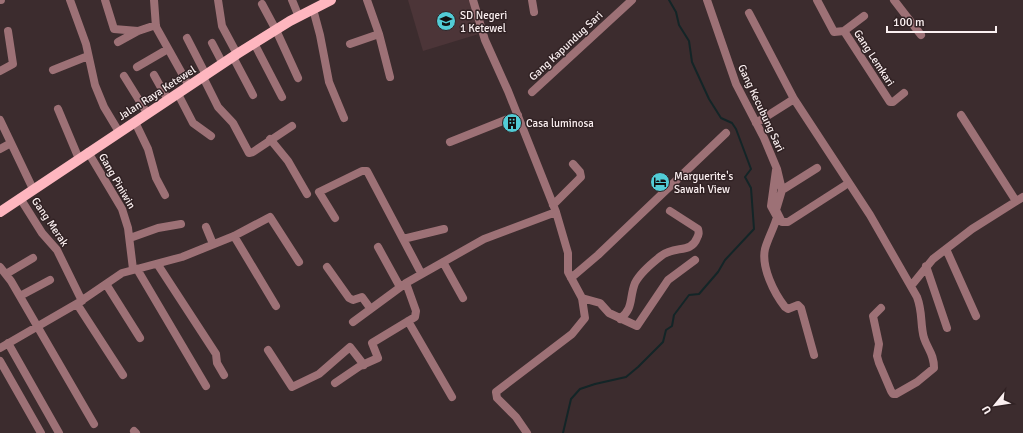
<svg xmlns="http://www.w3.org/2000/svg" width="1023" height="433" viewBox="0 0 1023 433" font-family="Signika,sans-serif">
  <style>
    .built { fill: #4c3538 }
    .lines { fill: none; stroke-linecap: round; stroke-linejoin: round }
    .stream { stroke: #132527; stroke-width: 2 }
    .minor { stroke: #9d7176; stroke-width: 8 }
    .major { stroke: #feb6bf; stroke-width: 10 }
    .labels { text-anchor: middle; dominant-baseline: central; stroke-width: 3; stroke-linejoin: round; paint-order: stroke }
    .poi-label { font-size: 11px; fill: #fbf0f1; stroke: #312224; text-anchor: start }
    .street-label { font-size: 11px; fill: #fbf0f1; stroke: #312224 }
  </style>
  <rect width="100%" height="100%" fill="#3c2c2e"/>
  <path class="built" d="M 408,0 L 471,0 L 482,33 L 423,51 Z"/>
  <g class="lines">
    <path class="stream" d="M 563,433 L 571,399 L 580,389 L 595,384 L 626,377 L 638,367 L 663,342 L 666,330 L 672,326 L 674,315 L 689,295 L 699,294 L 718,272 L 725,260 L 754,229 L 751,188 L 745,177 L 751,169 L 736,129 L 732,123 L 721,118 L 709,99 L 692,62 L 689,41 L 679,25 L 676,12 L 669,0"/>
    <path class="minor" d="M 0,0 L 1,0
      M 70,0 L 86,44 L 95,85 L 104,107 L 119,132
      M 105,0 L 114,29 L 138,31
      M 154,0 L 156,27 L 189,86
      M 218,0 L 222,26 L 237,54
      M 292,0 L 299,17
      M 367,0 L 379,34 L 390,77
      M 473,0 L 485,40 L 508,91 L 556,212 L 568,253 L 568,272 L 582,298 L 585,318 L 572,334 L 496,392 L 497,398 L 516,417 L 527,433
      M 532,0 L 534,12
      M 707,0 L 736,84 L 764,138 L 777,169 L 782,190 L 776,210 L 782,222 L 788,222 L 844,186
      M 817,0 L 834,32 L 844,31 L 864,16
      M 894,0 L 921,35
      M 262,4 L 276,30 L 298,78
      M 313,9 L 320,35 L 329,82 L 344,118
      M 749,13 L 794,99 L 870,215 L 917,297 C 923,313 920,324 924,338 C 928,350 934,354 934,368 L 917,382 L 896,394 L 893,394 L 891,391 L 879,363 L 877,356 L 879,344 L 873,316 L 881,308
      M 844,31 L 890,102 L 893,102 L 904,93
      M 187,38 L 206,75
      M 118,42 L 138,31 L 156,25
      M 212,43 L 223,64
      M 254,43 L 282,97
      M 350,44 L 379,34
      M 233,57 L 253,95
      M 137,67 L 168,49
      M 53,70 L 88,56
      M 0,71 L 13,64 L 8,31
      M 154,75 L 168,100
      M 124,76 L 147,113
      M 203,77 L 218,107 L 233,123 L 249,153 L 253,152 L 292,126
      M 532,92 L 632,0
      M 178,94 L 193,123 L 211,136
      M 58,109 L 79,159
      M 961,115 L 1016,201
      M 0,120 L 33,189
      M 135,122 L 148,149 L 156,178 L 165,195
      M 756,123 L 794,99
      M 270,139 L 288,161 L 307,194
      M 450,142 L 518,115
      M 0,149 L 11,143
      M 88,152 L 122,209 L 128,228 L 133,269
      M 776,170 L 771,206 L 777,217 C 774,228 768,238 765,249 C 761,267 774,293 785,307 L 788,309 L 798,305 L 801,308 L 814,355
      M 782,190 L 817,168
      M 20,198 L 42,233 L 57,250 L 82,301
      M 553,205 L 581,177 L 580,172 L 573,164
      M 335,218 L 319,192 L 362,171 L 367,171 L 421,273
      M 206,227 L 213,244
      M 234,236 L 276,306
      M 130,238 L 158,228 L 181,224
      M 403,239 L 444,229
      M 378,247 L 400,287
      M 946,249 L 976,316
      M 443,262 L 463,298
      M 158,265 L 216,354 L 217,363 L 224,375
      M 926,266 L 947,328
      M 0,267 L 11,281 L 94,424
      M 327,267 L 349,298 L 353,300 L 362,297 L 370,308
      M 137,269 L 206,386
      M 6,274 L 33,258
      M 571,278 L 598,255 L 726,133
      M 106,284 L 140,338
      M 911,286 L 933,259 L 972,229 L 1023,197
      M 20,296 L 50,280
      M 582,298 L 600,303 L 609,313 L 637,326 L 668,280 L 695,260
      M 77,304 L 123,375
      M 620,319 C 634,308 629,298 635,283 C 640,273 652,263 661,256 C 675,245 691,254 697,238 C 699,234 699,233 698,229 L 670,211
      M 408,321 L 452,397
      M 353,322 L 406,283 L 484,239 L 556,212
      M 8,343 L 59,433
      M 0,348 L 78,303 L 122,273 L 182,257 L 234,236 L 270,217 L 299,262
      M 268,350 L 292,387 L 319,374 L 350,347 L 364,365
      M 0,361 L 41,433
      M 335,383 L 360,366 L 378,358 L 372,343 L 415,317 L 416,311 L 406,283
      M 134,431 L 136,433"/>
    <path class="major" d="M 0,212 L 237,54 L 290,21 L 331,0"/>
  </g>
  <defs>
    <g id="school-disc" transform="scale(1)"><circle r="9.5" fill="#52ccd6" stroke="#312224"/><path d="M0-5L7-2L0 1L-7-2ZM-4 1L0 2.5L4 1V4Q0 6-4 4Z" fill="#111"/></g>
    <g id="building-disc" transform="scale(1)"><circle r="9.5" fill="#52ccd6" stroke="#312224"/><path d="M-4-6H4V6H1V3H-1V6H-4ZM-2.5-4.3h1.7v1.8h-1.7ZM.8-4.3h1.7v1.8H.8ZM-2.5-1h1.7V.8h-1.7ZM.8-1h1.7V.8H.8Z" fill="#111"/></g>
    <g id="hotel-disc" transform="scale(1)"><circle r="9.5" fill="#52ccd6" stroke="#312224"/><path d="M-6-4.5h1.5V1H6V5H4.5V3h-9V5H-6ZM-4 0a1.8 1.8 0 1 1 3.6 0ZM.5 0V-2.5h3Q6-2.5 6 0Z" fill="#111"/></g>
  </defs>
  <g fill-rule="evenodd">
    <use href="#school-disc" x="446" y="21"/>
    <use href="#building-disc" x="512" y="123"/>
    <use href="#hotel-disc" x="660" y="182"/>
  </g>
  <g class="labels">
    <g class="poi-label">
      <text x="460" y="15">SD Negeri<tspan x="460" dy="13">1 Ketewel</tspan></text>
      <text x="526" y="123">Casa luminosa</text>
      <text x="674" y="176">Marguerite's<tspan x="674" dy="13">Sawah View</tspan></text>
    </g>
    <g class="street-label">
      <text transform="translate(566 46) rotate(-43)">Gang Kapundug Sari</text>
      <text transform="translate(874 58) rotate(57)">Gang Lemkari</text>
      <text transform="translate(157 93) rotate(-33)">Jalan Raya Ketewel</text>
      <text transform="translate(761 108) rotate(65)">Gang Kecubung Sari</text>
      <text transform="translate(117 181) rotate(60)">Gang Piniwin</text>
      <text transform="translate(50 222) rotate(56)">Gang Merak</text>
    </g>
  </g>
  <g transform="translate(995 405) rotate(240)" stroke="#312224" stroke-width="3" paint-order="stroke">
  <path d="M0-3L7 15L0 10L-7 15Z" fill="#fbf0f1"/>
  <text y="-6" font-size="11" font-weight="bold" text-anchor="middle" fill="#fbf0f1">U</text>
  </g>
  <path d="M887 26v6h109v-6" fill="none" stroke="#fbf0f1" stroke-width="2"/>
  <text x="893" y="26" font-size="12" fill="#fbf0f1" stroke="#312224" stroke-width="3" paint-order="stroke">100 m</text>
</svg>
